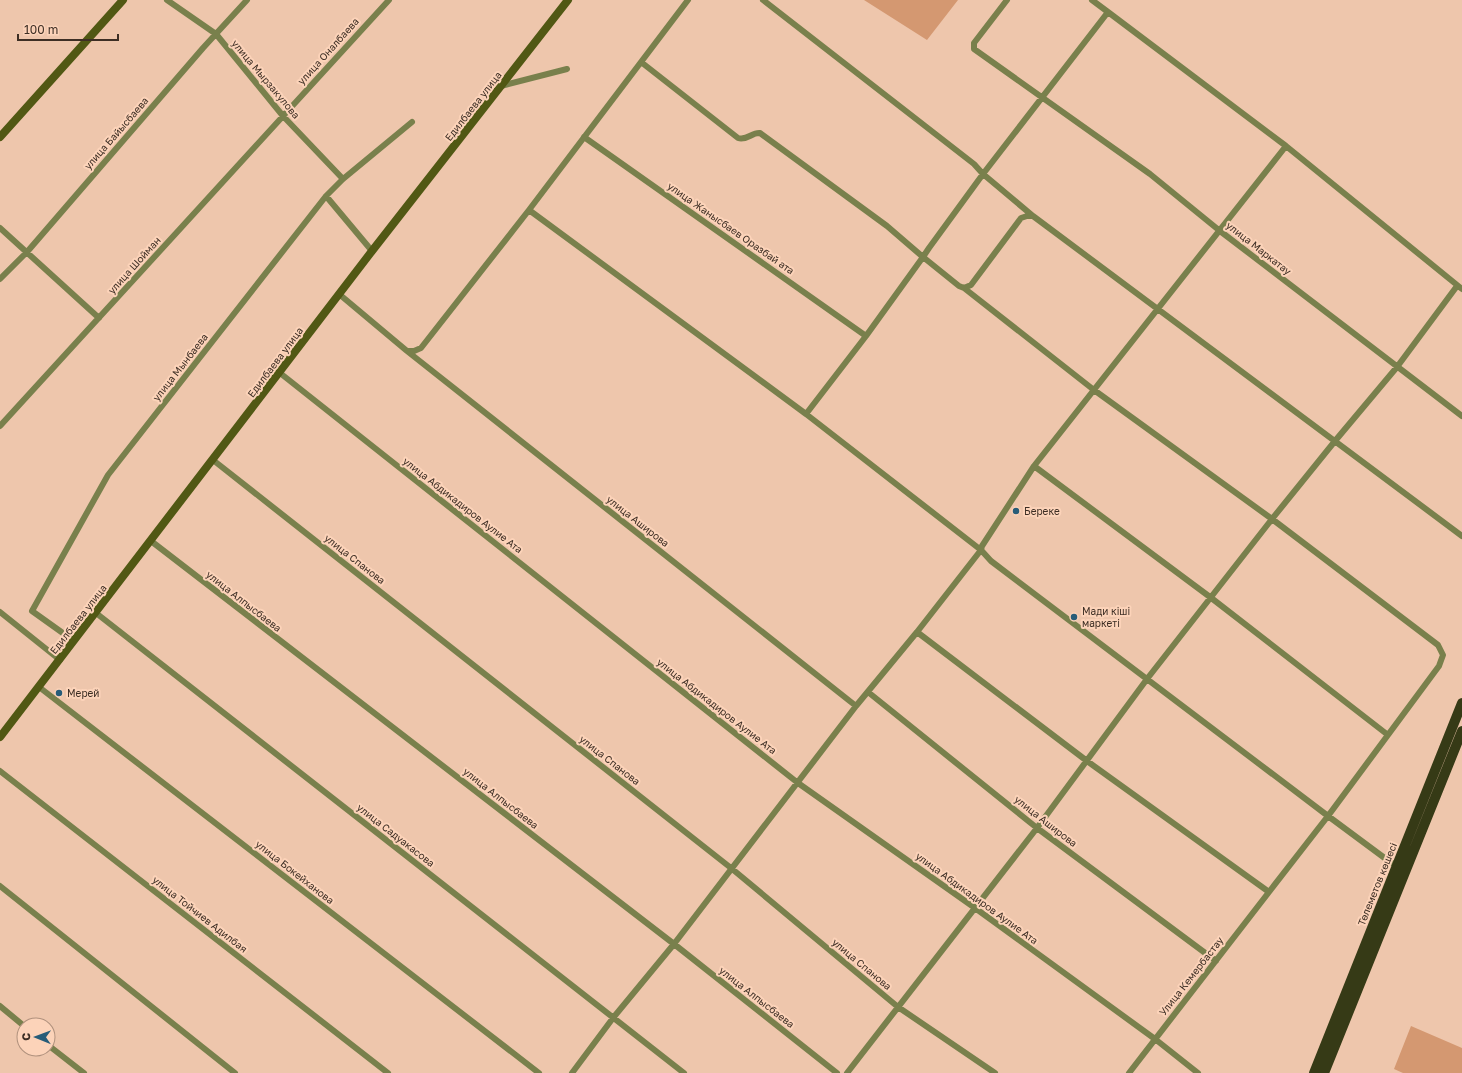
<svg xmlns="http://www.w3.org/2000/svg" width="1462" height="1073" viewBox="0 0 1462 1073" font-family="'Golos Text',sans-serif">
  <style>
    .green { fill: #d49871 }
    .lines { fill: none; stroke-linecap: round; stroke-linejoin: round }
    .street { stroke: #79804c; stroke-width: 6 }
    .secondary { stroke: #515814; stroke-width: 8 }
    .primary { stroke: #363a16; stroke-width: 10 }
    .poi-dot { fill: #275c78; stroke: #fcd3b9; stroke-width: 1.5 }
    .labels { text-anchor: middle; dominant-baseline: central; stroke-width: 4; stroke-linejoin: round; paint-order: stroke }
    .street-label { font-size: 10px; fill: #3d2e24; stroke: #fcd3b9 }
    .poi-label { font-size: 10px; fill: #3d2e24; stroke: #fcd3b9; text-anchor: start }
  </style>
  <rect width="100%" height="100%" fill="#eec6ac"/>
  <path class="green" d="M 864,0 L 958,0 L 927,40 Z
    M 1411,1026 L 1462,1048 L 1462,1073 L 1403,1073 L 1394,1069 Z"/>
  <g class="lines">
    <path class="street" d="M 167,0 L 216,34 L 283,116 L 343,179
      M 763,0 L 974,164 L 983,174 L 929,248 L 923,257 L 959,286 L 964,288 L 971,285 L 1021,218 L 1027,216 L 1033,216 L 1462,536
      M 1007,0 L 974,43 L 974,49 L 1150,174 L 1220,231 L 1462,416
      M 1092,0 L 1108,12
      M 641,62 L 738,138 C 747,141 752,132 760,133 L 887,226 L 923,257 L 866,336 L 806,414
      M 501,86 L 567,69
      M 584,137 L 866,336
      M 1286,146 L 1034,466 L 982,546 L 981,550 L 991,561 L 1328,816 L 1390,862 L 1399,866
      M 326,196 L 372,251
      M 529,210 L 806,414 L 981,550 L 917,632 L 856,706 L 674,944 L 613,1018 L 572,1073
      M 1033,216 L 983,174 L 1108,12 L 1286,146 L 1462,289
      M 0,228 L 99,318
      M 0,279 L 27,252 L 203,48 L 247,0
      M 339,294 L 407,351 L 414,351 L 421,348 L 529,210 L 688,0
      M 407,351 L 856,706
      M 280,373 L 798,783 L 975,908 L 1155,1039 L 1198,1073
      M 0,426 L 389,0
      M 213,460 L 731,868 L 898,1007 L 995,1073
      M 1034,466 L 1210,597 L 1388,735
      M 151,541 L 674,944 L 837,1073
      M 0,612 L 60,660
      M 96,613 L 684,1073
      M 917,632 L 1087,761 L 1269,892 L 1328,816 L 1439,666 L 1443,655 L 1438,645 L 1272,519 L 1094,390 L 964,288
      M 74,641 L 32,611 L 108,475 L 326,196 L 343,179 L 412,122
      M 39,687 L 539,1073
      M 868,692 L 1037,828 L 1216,961
      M 0,771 L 388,1073
      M 0,886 L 235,1073
      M 0,1006 L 24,1026
      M 48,1045 L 84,1073
      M 847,1073 L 1037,828 L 1147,679 L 1272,519 L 1335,441 L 1397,367 L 1457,286
      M 1129,1073 L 1269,892"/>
    <path class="secondary" d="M 0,137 L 123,0
      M 0,737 L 372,251 L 568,0"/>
    <path class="primary" d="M 1314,1073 L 1462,703
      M 1324,1073 L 1462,731"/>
  </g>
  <g class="poi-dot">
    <circle cx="1016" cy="511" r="4"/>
    <circle cx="1074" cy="617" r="4"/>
    <circle cx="59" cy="693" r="4"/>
  </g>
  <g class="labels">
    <g class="street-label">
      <text transform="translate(328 51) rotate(-48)">улица Оналбаева</text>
      <text transform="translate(266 79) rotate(50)">улица Мырзакулова</text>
      <text transform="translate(473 106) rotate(-52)">Едилбаева улица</text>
      <text transform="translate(116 133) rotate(-49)">улица Байысбаева</text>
      <text transform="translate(731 228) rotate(35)">улица Жанысбаев Оразбай ата</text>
      <text transform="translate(1259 248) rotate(38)">улица Маркатау</text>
      <text transform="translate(134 265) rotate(-48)">улица Шойман</text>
      <text transform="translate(275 362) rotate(-53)">Едилбаева улица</text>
      <text transform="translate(180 367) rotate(-52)">улица Мынбаева</text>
      <text transform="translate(463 505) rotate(38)">улица Абдикадиров Аулие Ата</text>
      <text transform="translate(638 521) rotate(38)">улица Аширова</text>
      <text transform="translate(355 559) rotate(38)">улица Спанова</text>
      <text transform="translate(244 601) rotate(38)">улица Алпысбаева</text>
      <text transform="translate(78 619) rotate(-52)">Едилбаева улица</text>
      <text transform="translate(717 706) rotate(38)">улица Абдикадиров Аулие Ата</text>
      <text transform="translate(610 760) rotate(38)">улица Спанова</text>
      <text transform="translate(501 798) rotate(38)">улица Алпысбаева</text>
      <text transform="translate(1046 821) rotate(38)">улица Аширова</text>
      <text transform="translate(396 835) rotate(38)">улица Садуакасова</text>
      <text transform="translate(295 872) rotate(38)">улица Бокейханова</text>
      <text transform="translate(1377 884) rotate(-68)">Төлеметов көшесі</text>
      <text transform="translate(977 898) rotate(36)">улица Абдикадиров Аулие Ата</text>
      <text transform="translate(200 914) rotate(38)">улица Тойчиев Адилбая</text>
      <text transform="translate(862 964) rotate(40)">улица Спанова</text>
      <text transform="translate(1191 976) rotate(-52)">Улица Кемербастау</text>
      <text transform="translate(757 997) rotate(38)">улица Алпысбаева</text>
    </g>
    <g class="poi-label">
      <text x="1024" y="511">Береке</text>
      <text x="1082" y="611">Мади кіші<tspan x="1082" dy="12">маркеті</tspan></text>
      <text x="67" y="693">Мерей</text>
    </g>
  </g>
  <g transform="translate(36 1037) rotate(271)"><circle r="19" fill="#fcd3b9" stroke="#b0917d"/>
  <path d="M0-3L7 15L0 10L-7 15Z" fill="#275c78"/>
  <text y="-6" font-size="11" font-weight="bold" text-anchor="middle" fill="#3d2e24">С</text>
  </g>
  <path d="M18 34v6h100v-6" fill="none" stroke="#3d2e24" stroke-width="2"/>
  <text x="24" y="34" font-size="12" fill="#3d2e24" stroke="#fcd3b9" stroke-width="3" paint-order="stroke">100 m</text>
</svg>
